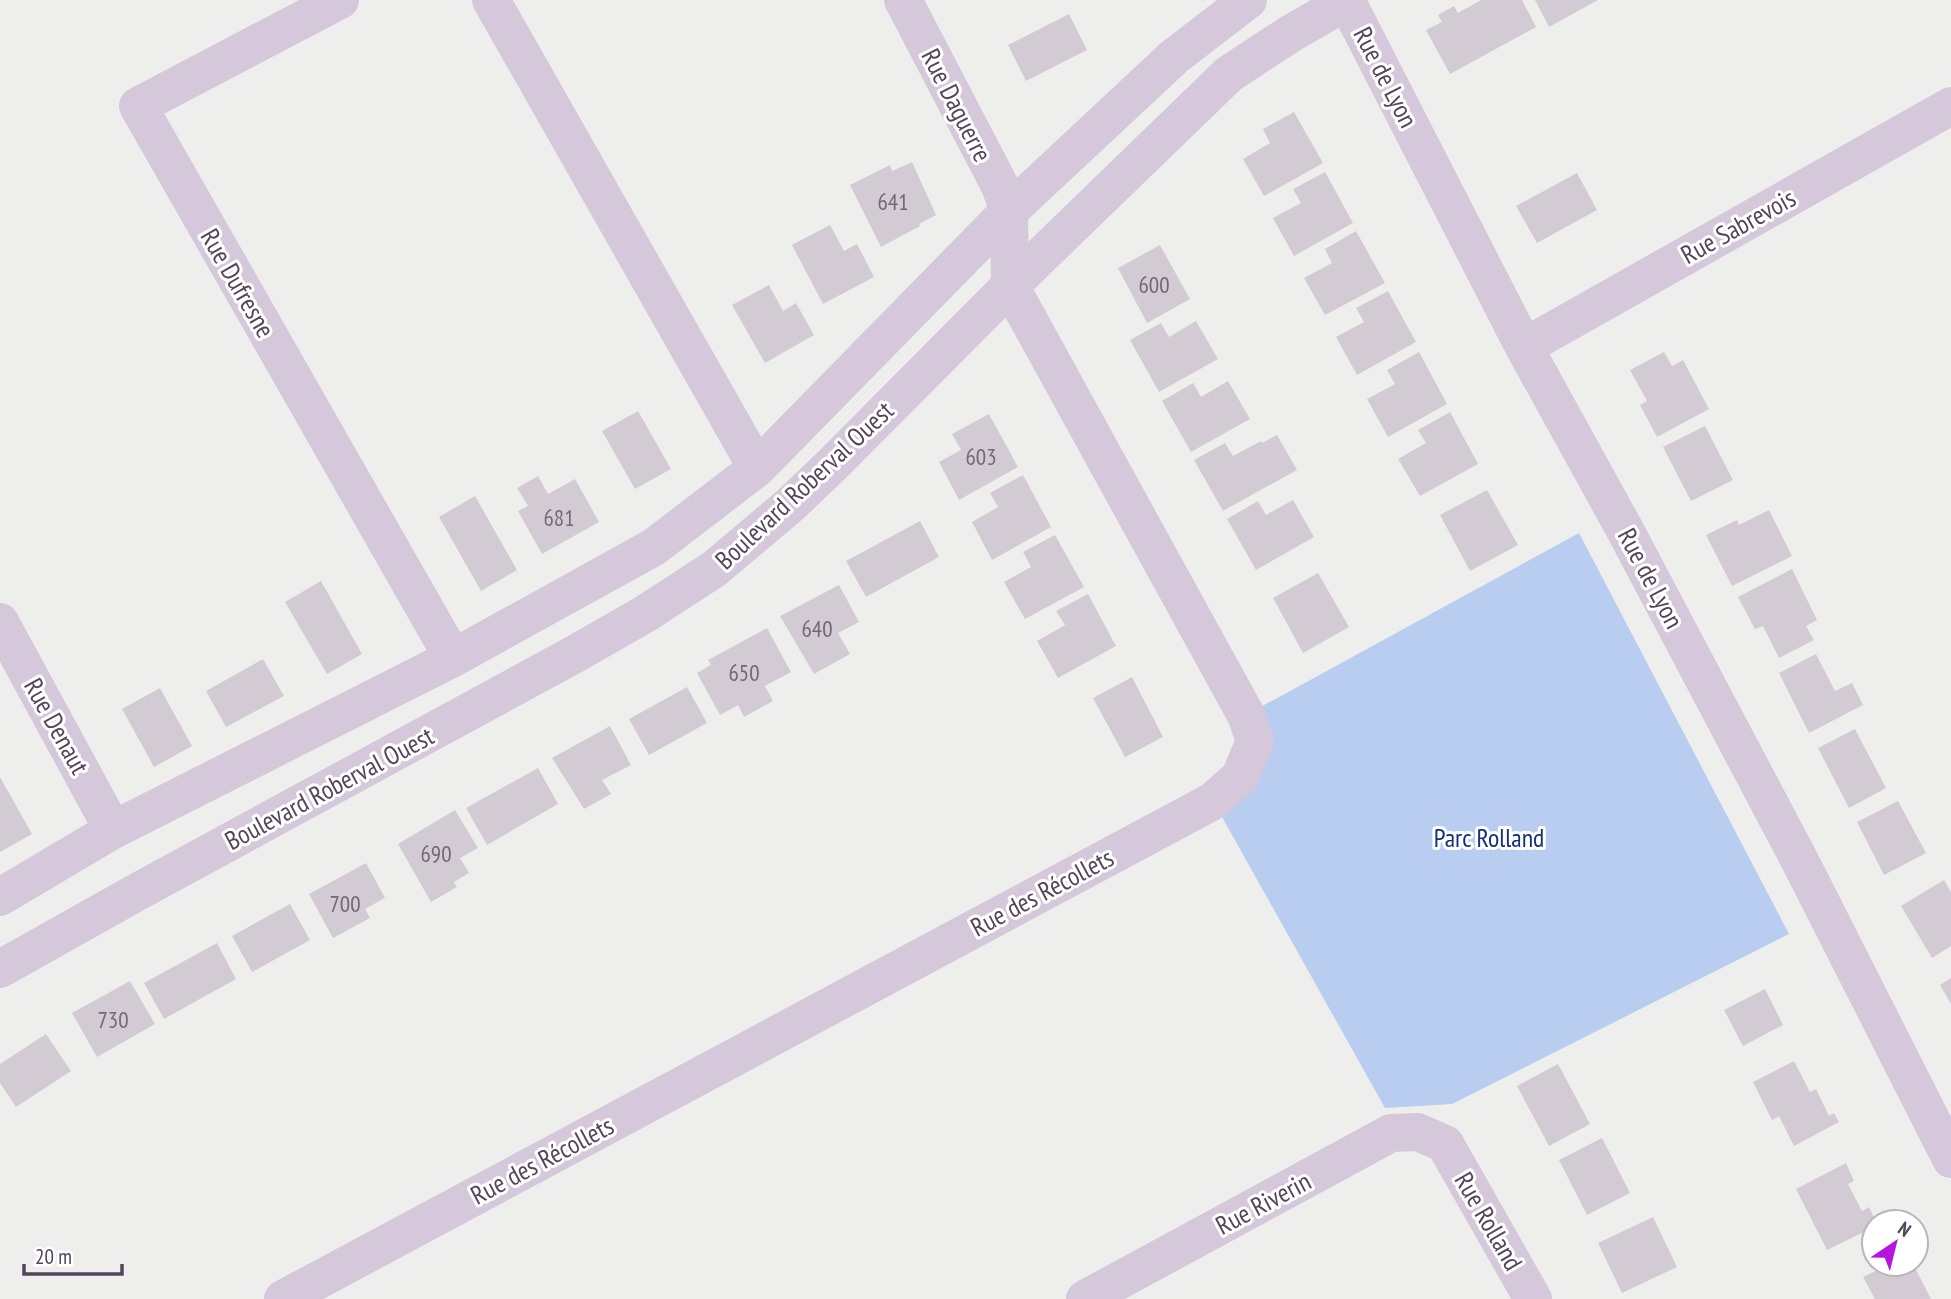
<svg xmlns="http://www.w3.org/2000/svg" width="1951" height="1299" viewBox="0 0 1951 1299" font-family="'PT Sans Narrow',sans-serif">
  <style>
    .green { fill: #b8cdef }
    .building { fill: #d3cbd4 }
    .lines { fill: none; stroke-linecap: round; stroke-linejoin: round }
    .minor { stroke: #d4c8da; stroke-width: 38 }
    .labels { text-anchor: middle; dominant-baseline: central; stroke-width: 6; stroke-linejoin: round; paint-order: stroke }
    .number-label { font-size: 23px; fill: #736678 }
    .street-label { font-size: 26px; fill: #53445a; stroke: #fff }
    .park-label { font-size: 26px; fill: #14307c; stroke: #fff }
  </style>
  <rect width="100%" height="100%" fill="#eeefec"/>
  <path class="green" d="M 1579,533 L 1789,934 L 1452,1104 L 1385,1108 L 1213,801 L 1246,715 Z"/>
  <path class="building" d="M 1481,0 L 1522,0 L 1536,27 L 1450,74 L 1426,30 L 1442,22 L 1438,15 L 1454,6 L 1458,13 Z
    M 1535,0 L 1598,0 L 1549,27 Z
    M 1069,14 L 1087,50 L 1026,81 L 1008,45 Z
    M 1294,112 L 1323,163 L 1264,196 L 1243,159 L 1270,143 L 1263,129 Z
    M 912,162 L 936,215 L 919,224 L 920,226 L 881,247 L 850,185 L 890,165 L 892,171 Z
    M 1325,172 L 1353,223 L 1294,256 L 1273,218 L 1301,203 L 1293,189 Z
    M 1577,173 L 1597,210 L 1537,243 L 1516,206 Z
    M 830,225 L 844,251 L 857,244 L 874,277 L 823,304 L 792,245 Z
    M 1356,231 L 1385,283 L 1325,315 L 1304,278 L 1332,263 L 1325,249 Z
    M 1160,245 L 1190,299 L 1147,323 L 1118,268 Z
    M 769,285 L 783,311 L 796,303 L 814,335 L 765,363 L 732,305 Z
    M 1388,291 L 1416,342 L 1357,375 L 1336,337 L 1364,322 L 1356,308 Z
    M 1196,321 L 1218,359 L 1159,392 L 1130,340 L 1161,323 L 1169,337 Z
    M 1419,352 L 1447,404 L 1388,437 L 1367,399 L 1395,384 L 1387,370 Z
    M 1664,352 L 1672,366 L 1683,360 L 1709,409 L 1657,437 L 1640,405 L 1647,401 L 1630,370 Z
    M 1228,381 L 1250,419 L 1191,452 L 1162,401 L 1193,383 L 1201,397 Z
    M 638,411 L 671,469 L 635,489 L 602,431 Z
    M 1450,412 L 1478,464 L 1420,496 L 1398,459 L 1426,443 L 1418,430 Z
    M 989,414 L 1018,467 L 959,500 L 939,462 L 961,450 L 952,434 Z
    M 1705,426 L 1733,480 L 1691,501 L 1663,447 Z
    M 1277,435 L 1297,470 L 1223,511 L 1194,460 L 1225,443 L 1233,456 L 1261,441 L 1262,443 Z
    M 1023,475 L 1051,527 L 992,560 L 972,522 L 998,507 L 990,493 Z
    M 538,476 L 548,494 L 575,479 L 599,522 L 542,554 L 518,511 L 528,506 L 517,488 Z
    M 1487,490 L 1518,545 L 1470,571 L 1440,515 Z
    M 475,496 L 517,570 L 481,591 L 439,517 Z
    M 1293,500 L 1314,537 L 1256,570 L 1227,519 L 1258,501 L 1266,515 Z
    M 1769,510 L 1792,556 L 1732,586 L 1706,535 L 1737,520 L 1739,525 Z
    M 920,521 L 939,557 L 866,597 L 846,561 Z
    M 1055,535 L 1084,587 L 1025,619 L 1004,582 L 1031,567 L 1023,552 Z
    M 1792,569 L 1817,620 L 1806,626 L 1814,640 L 1779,658 L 1763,626 L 1755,629 L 1738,597 Z
    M 1318,573 L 1349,627 L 1303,653 L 1273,598 Z
    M 321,581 L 362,654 L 327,674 L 285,602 Z
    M 839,585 L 859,622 L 838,633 L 850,654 L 814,674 L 780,616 Z
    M 1088,594 L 1116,646 L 1058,678 L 1037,641 L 1065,625 L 1056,611 Z
    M 767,628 L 791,672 L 765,686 L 773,701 L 744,717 L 738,705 L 720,715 L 697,673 L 711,665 L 708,660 Z
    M 1816,654 L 1835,691 L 1852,683 L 1863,705 L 1809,733 L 1779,673 Z
    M 263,659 L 284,696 L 226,727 L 206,691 Z
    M 1132,677 L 1163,737 L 1125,757 L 1093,698 Z
    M 687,687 L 707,723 L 649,755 L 629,719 Z
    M 160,688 L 192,746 L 154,767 L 122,709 Z
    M 610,726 L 631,765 L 602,780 L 611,794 L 584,809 L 552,758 Z
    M 1855,729 L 1886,788 L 1849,808 L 1818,748 Z
    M 538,768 L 558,804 L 487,845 L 466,808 Z
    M 0,777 L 32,834 L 0,852 Z
    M 1898,801 L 1926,853 L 1884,875 L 1857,822 Z
    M 455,810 L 478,848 L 460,858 L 469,873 L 454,882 L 457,887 L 431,902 L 398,844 Z
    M 366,863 L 385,898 L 365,909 L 370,918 L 333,938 L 309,894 Z
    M 1944,880 L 1951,892 L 1951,946 L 1932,958 L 1901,906 Z
    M 290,904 L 310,940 L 252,972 L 232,936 Z
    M 217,943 L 236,979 L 164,1019 L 144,983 Z
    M 1951,978 L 1951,1004 L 1940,985 Z
    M 130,981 L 155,1024 L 97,1057 L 72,1013 Z
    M 1765,989 L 1783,1025 L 1743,1046 L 1724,1010 Z
    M 46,1034 L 71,1071 L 16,1107 L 0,1083 L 0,1064 Z
    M 1794,1061 L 1810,1092 L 1816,1089 L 1829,1116 L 1834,1113 L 1839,1122 L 1794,1146 L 1779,1116 L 1772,1120 L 1753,1082 Z
    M 1558,1064 L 1590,1124 L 1549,1146 L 1517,1086 Z
    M 1602,1138 L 1630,1193 L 1587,1215 L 1559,1160 Z
    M 1846,1163 L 1854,1181 L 1848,1184 L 1862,1211 L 1869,1207 L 1876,1222 L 1874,1222 L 1874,1227 L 1827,1250 L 1796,1189 Z
    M 1653,1217 L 1677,1267 L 1622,1293 L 1598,1243 Z
    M 1889,1264 L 1913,1264 L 1931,1299 L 1875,1299 L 1863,1277 Z"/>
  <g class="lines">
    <path class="minor" d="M 340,0 L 138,106 L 453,658
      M 491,0 L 757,468
      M 1346,0 L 1524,347 L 1625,530 L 1801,863 L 1951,1159
      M 1524,347 L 1951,106
      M 0,622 L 113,830
      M 0,897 L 113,830 L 453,658 L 654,547 L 757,468 L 1009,211 L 1174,57 L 1248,0
      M 0,969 L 139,891 L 575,654 L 645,614 L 714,569 L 790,505 L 833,464 L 1010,286 L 1229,74 L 1290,34 L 1349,0
      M 283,1299 L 1213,801 L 1240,777 L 1255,741 L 1246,715 L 1010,286 L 1009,211 L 1000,186 L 903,0
      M 1085,1299 L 1391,1133 L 1418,1132 L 1445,1144 L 1533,1299"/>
  </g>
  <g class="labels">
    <g class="number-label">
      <text x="893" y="201">641</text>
      <text x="1154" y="284">600</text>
      <text x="981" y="456">603</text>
      <text x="559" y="517">681</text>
      <text x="817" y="628">640</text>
      <text x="744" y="672">650</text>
      <text x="436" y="853">690</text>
      <text x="345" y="903">700</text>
      <text x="113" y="1019">730</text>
    </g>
    <g class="street-label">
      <text transform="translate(1386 77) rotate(63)">Rue de Lyon</text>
      <text transform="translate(957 105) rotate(63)">Rue Daguerre</text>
      <text transform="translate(1738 226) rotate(-29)">Rue Sabrevois</text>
      <text transform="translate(238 283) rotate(60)">Rue Dufresne</text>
      <text transform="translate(804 485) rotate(-43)">Boulevard Roberval Ouest</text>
      <text transform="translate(1651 578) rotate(62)">Rue de Lyon</text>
      <text transform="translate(57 726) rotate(61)">Rue Denaut</text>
      <text transform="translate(329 788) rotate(-28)">Boulevard Roberval Ouest</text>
      <text transform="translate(1042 892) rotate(-28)">Rue des Récollets</text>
      <text transform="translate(542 1160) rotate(-28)">Rue des Récollets</text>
      <text transform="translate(1263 1203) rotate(-28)">Rue Riverin</text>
      <text transform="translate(1489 1221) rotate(60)">Rue Rolland</text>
    </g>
    <g class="park-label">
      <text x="1489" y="837">Parc Rolland</text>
    </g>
  </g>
  <g transform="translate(1895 1243) rotate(35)"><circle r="33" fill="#ffffff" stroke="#bab4bd" stroke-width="2"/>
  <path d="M0-5L12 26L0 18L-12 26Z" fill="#b614e1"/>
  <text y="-10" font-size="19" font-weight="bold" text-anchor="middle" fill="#53445a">N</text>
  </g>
  <path d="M24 1264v10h98v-10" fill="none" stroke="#53445a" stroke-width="3.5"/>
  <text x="35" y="1264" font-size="21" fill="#53445a" stroke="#ffffff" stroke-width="5" paint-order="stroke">20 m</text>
</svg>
